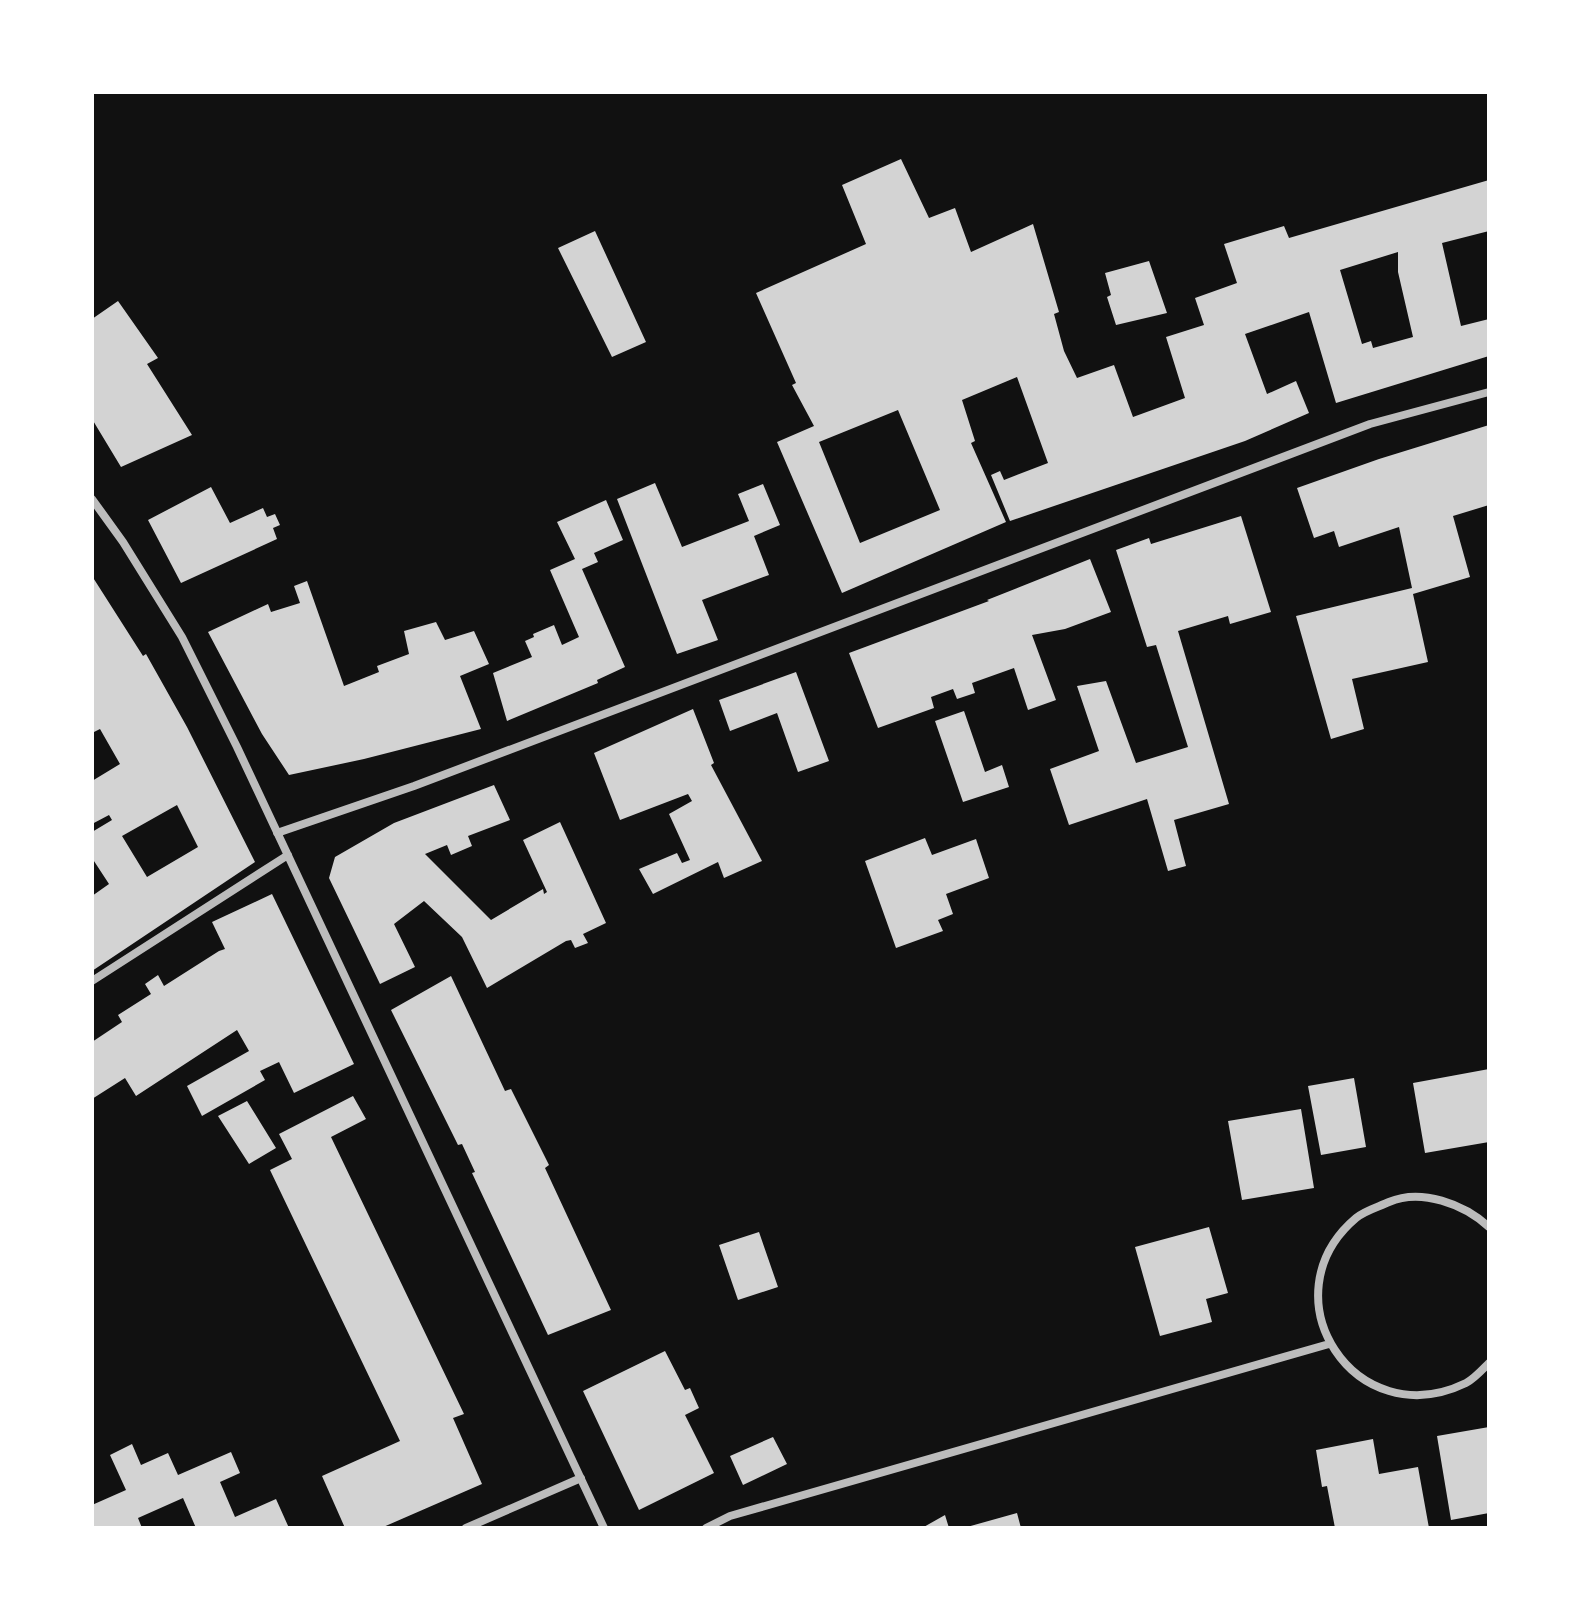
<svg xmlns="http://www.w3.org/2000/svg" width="1581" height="1620" viewBox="0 0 1581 1620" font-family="Spectral,serif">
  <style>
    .building { fill: #d3d3d3; fill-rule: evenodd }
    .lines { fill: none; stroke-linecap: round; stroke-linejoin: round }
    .minor { stroke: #bcbcbc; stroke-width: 8 }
  </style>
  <rect width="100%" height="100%" fill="#111"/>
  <path class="building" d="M 901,159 L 929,218 L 955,208 L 971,252 L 1033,224 L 1059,312 L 1054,314 L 1064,351 L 1077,378 L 1114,365 L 1133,417 L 1185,398 L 1166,337 L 1204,325 L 1195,298 L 1237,283 L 1224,244 L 1284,226 L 1289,238 L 1489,180 L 1489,231 L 1442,243 L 1461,326 L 1489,319 L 1489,356 L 1336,403 L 1309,312 L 1245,334 L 1267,394 L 1296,381 L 1309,413 L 1245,441 L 1010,521 L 991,475 L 1000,471 L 1004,480 L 1048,463 L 1017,377 L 962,400 L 975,441 L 971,443 L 1006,522 L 842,593 L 777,442 L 814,426 L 792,385 L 796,383 L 756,293 L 866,244 L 842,185 ZM 1398,252 L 1398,272 L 1413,337 L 1373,348 L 1371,341 L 1362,344 L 1340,270 ZM 898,410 L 940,510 L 860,543 L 819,442 Z
    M 595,231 L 646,342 L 612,357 L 558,248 Z
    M 1149,261 L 1167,313 L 1116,325 L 1107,297 L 1111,295 L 1105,273 Z
    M 118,301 L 158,358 L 147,364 L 192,435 L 121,467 L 92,419 L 92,319 Z
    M 1489,425 L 1489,505 L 1453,516 L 1470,577 L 1413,594 L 1428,662 L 1352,679 L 1364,729 L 1331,739 L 1296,616 L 1412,588 L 1399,527 L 1339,547 L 1334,531 L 1314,538 L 1297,488 L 1379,459 Z
    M 655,483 L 682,547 L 749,521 L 738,494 L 763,484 L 780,525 L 754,536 L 769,575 L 702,600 L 718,640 L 677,654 L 617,499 Z
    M 211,487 L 230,523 L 263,508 L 267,517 L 275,514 L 280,525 L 273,528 L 277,539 L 181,583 L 148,520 Z
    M 606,500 L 623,540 L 594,553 L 598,562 L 582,569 L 625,667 L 597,680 L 598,683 L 507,721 L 493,673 L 532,657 L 525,641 L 534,637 L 533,634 L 554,625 L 562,645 L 579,637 L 550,570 L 575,559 L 557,522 Z
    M 1241,516 L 1271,612 L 1230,624 L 1228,616 L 1178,631 L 1229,804 L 1174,820 L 1186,866 L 1168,871 L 1147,799 L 1069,825 L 1050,769 L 1099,751 L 1077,686 L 1106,681 L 1136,763 L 1188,747 L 1156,645 L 1147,647 L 1116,550 L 1149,538 L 1151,544 Z
    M 1090,559 L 1111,612 L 1065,629 L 1032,635 L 1056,700 L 1028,710 L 1014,668 L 972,683 L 975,693 L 957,699 L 953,689 L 931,697 L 934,708 L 878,728 L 849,653 L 989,601 L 987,600 Z
    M 92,576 L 143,656 L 146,654 L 187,727 L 255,862 L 92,971 L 92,896 L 109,884 L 92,858 L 92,832 L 112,820 L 109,815 L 92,824 L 92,781 L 120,764 L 100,729 L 92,733 ZM 177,805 L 198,847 L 147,877 L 122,836 Z
    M 307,581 L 344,686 L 379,672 L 377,666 L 409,654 L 404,631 L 436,622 L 445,640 L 474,631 L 489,664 L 460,676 L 481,729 L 364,759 L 289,775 L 262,734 L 208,632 L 268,604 L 271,612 L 300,603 L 294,586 Z
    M 796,672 L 829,761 L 798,772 L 777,713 L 730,731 L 719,700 Z
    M 693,709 L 714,763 L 711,765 L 762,861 L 724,878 L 718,862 L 653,894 L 639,869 L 677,853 L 682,863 L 690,860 L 669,814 L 692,801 L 688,794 L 620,820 L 594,753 Z
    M 964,711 L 985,772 L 1002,765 L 1009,787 L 963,802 L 935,721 Z
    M 494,785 L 510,820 L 468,836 L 472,846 L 451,855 L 447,845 L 425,854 L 491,920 L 543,889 L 544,894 L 547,892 L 523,840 L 560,822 L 606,923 L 583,934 L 588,943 L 575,948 L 571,940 L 566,941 L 487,988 L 462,937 L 424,901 L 394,924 L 415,967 L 380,984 L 329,878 L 335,857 L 394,823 Z
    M 925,838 L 932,855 L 976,839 L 989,878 L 946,894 L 953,914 L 938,920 L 943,931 L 896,948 L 865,861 Z
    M 272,894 L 354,1064 L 294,1093 L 279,1062 L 260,1071 L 265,1080 L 202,1116 L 187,1086 L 249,1051 L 237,1030 L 136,1096 L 125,1078 L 92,1099 L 92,1042 L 122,1022 L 118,1015 L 151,994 L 145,984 L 158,975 L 164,986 L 219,951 L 225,949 L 212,922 Z
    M 451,976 L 505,1091 L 511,1089 L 549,1165 L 545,1168 L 611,1310 L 548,1335 L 472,1173 L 475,1172 L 462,1144 L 458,1145 L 391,1010 Z
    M 1489,1069 L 1489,1142 L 1425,1153 L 1413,1083 Z
    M 1354,1078 L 1366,1147 L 1321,1155 L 1308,1086 Z
    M 353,1096 L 366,1119 L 331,1137 L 464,1414 L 453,1418 L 482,1484 L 381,1528 L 345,1528 L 322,1476 L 400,1441 L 270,1170 L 292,1159 L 279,1134 Z
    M 247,1101 L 276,1148 L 249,1164 L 218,1116 Z
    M 1301,1109 L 1314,1188 L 1242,1200 L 1228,1121 Z
    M 1209,1227 L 1228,1293 L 1206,1299 L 1212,1322 L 1160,1336 L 1135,1247 Z
    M 759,1232 L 778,1287 L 738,1300 L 719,1245 Z
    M 665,1351 L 685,1390 L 690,1388 L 699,1408 L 685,1415 L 714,1473 L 639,1510 L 583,1391 Z
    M 1489,1427 L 1489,1513 L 1451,1520 L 1437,1436 Z
    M 773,1437 L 787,1464 L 743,1485 L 730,1456 Z
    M 1373,1439 L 1379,1474 L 1418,1467 L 1429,1528 L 1397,1528 L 1397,1526 L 1335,1528 L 1327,1486 L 1322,1487 L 1316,1450 Z
    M 132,1444 L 141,1465 L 168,1453 L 178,1475 L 231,1452 L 240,1473 L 220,1482 L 235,1517 L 276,1499 L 289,1528 L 196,1528 L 183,1498 L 138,1518 L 142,1528 L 92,1528 L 92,1505 L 126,1490 L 110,1455 Z
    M 1017,1513 L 1021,1528 L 967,1528 L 967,1527 Z
    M 945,1515 L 949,1528 L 922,1528 Z"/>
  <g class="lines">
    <path class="minor" d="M 92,499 L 123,542 L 182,637 L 237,747 L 604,1528
      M 277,833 L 414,786 L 1370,424 L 1489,392
      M 92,981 L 288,855
      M 1489,1227 C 1464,1204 1421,1188 1389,1202 C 1378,1207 1364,1211 1356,1218 C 1264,1296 1355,1437 1466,1383 C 1474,1379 1482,1370 1489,1363
      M 466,1528 L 581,1478
      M 706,1528 L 730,1516 L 1329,1344"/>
  </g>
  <rect width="1581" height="1620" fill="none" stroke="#ffffff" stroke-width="188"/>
</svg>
